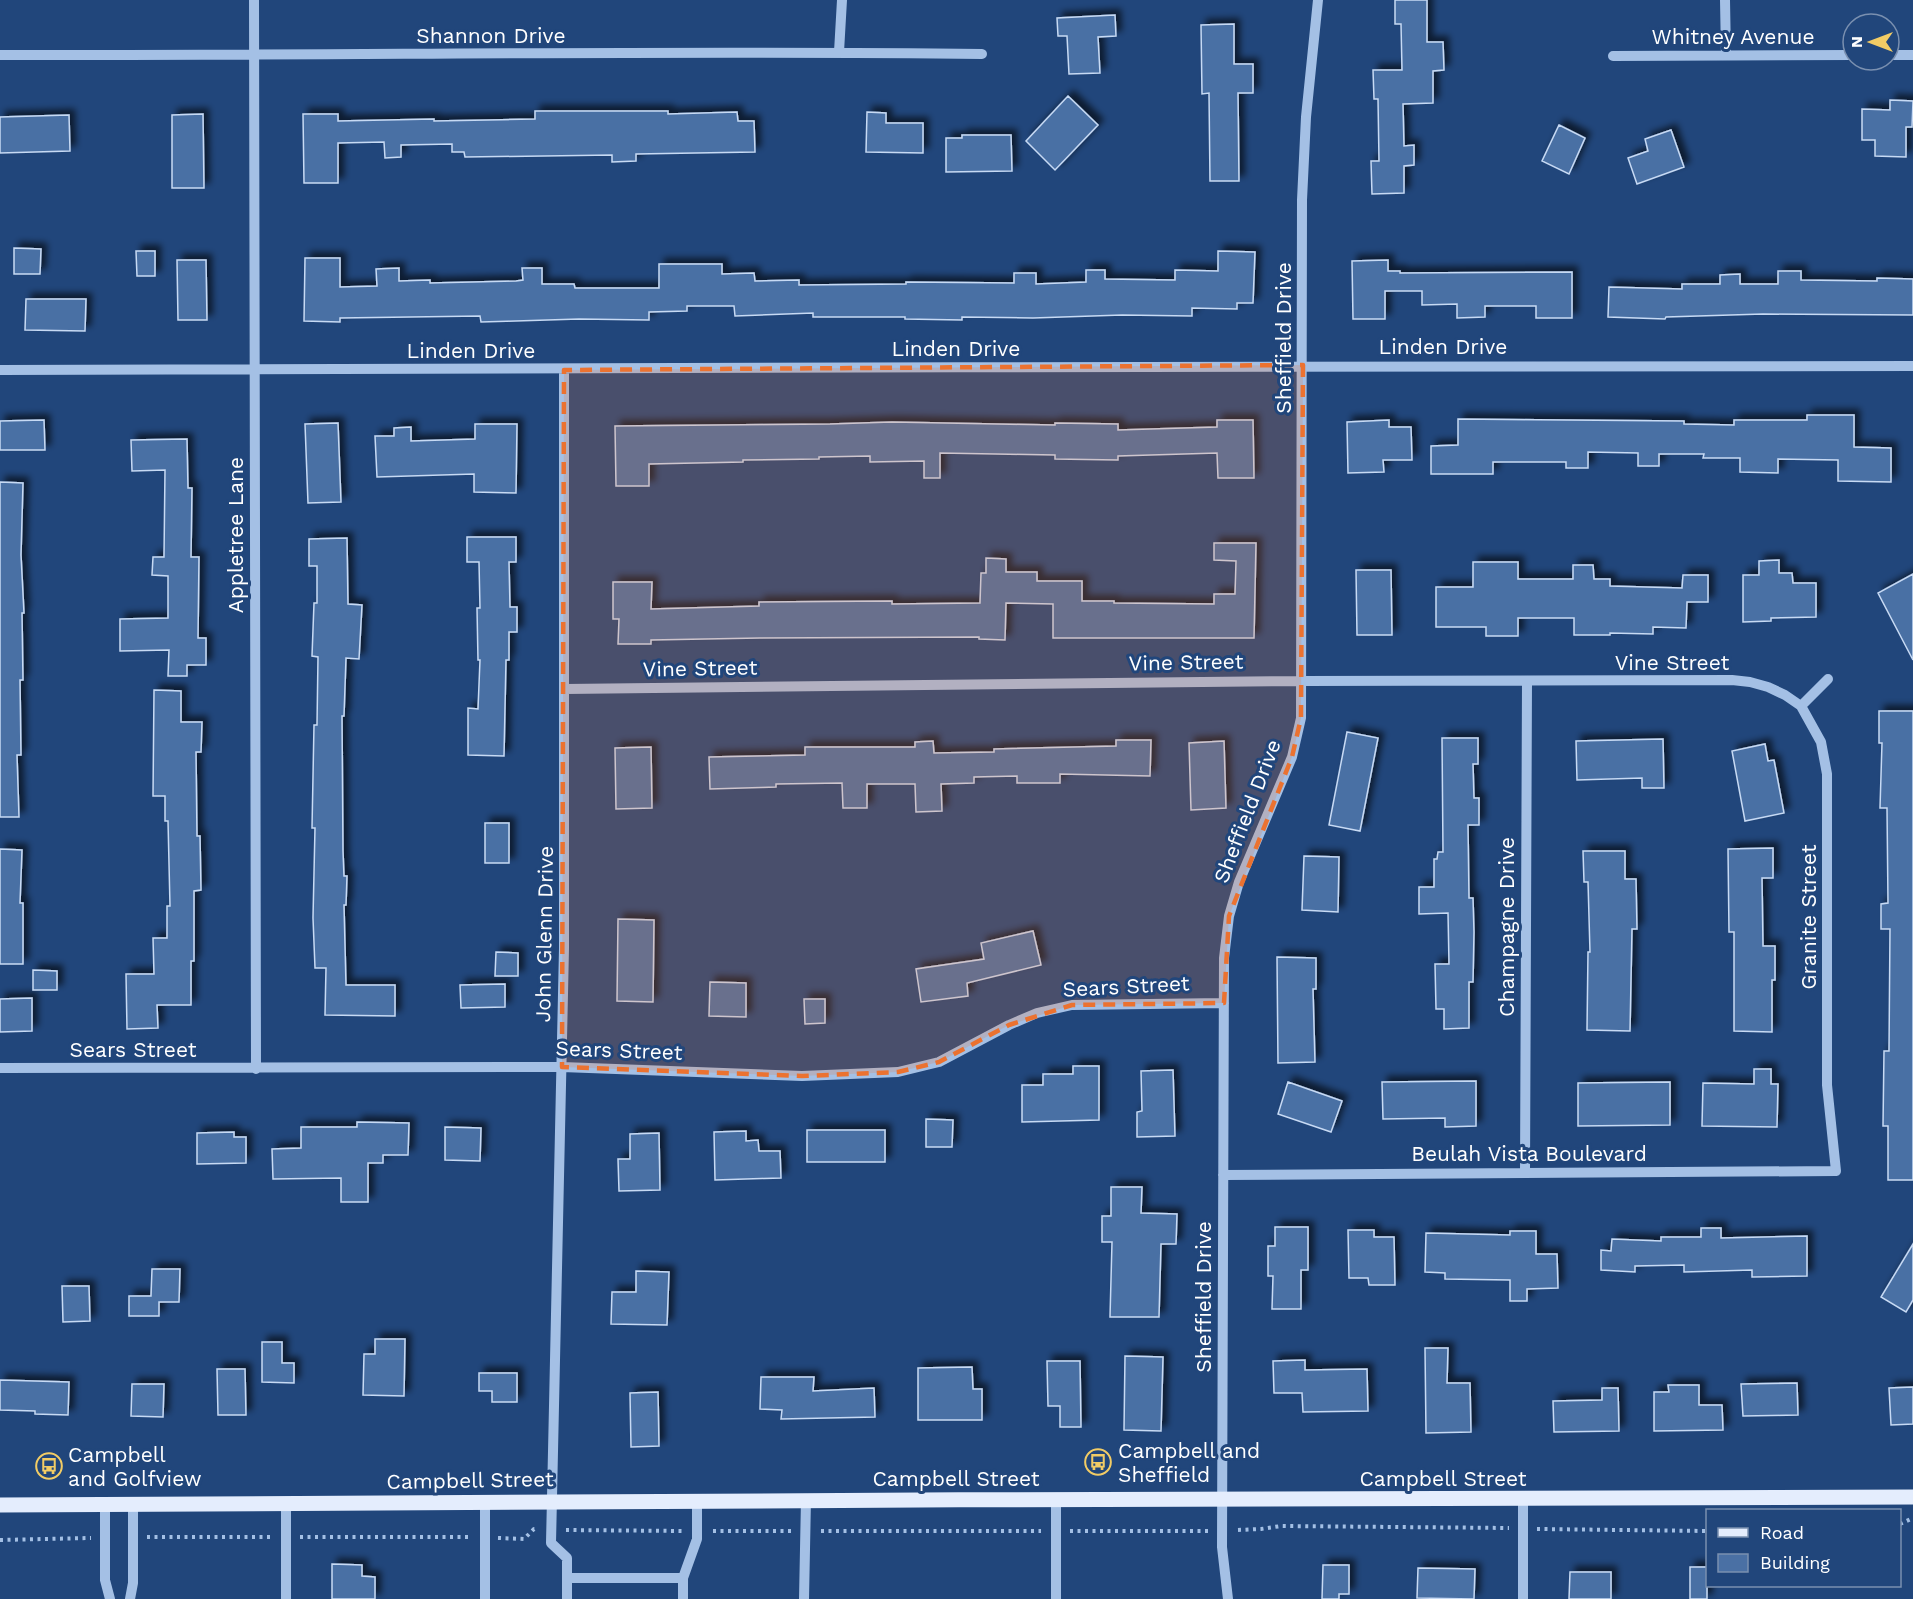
<svg xmlns="http://www.w3.org/2000/svg" width="1913" height="1599" viewBox="0 0 1913 1599" font-family="'Work Sans',sans-serif">
  <style>
    .building { fill: #4a70a4; stroke: #c7daf4; stroke-width: 1.5; filter: url(#shadow) }
    .lines { fill: none; stroke-linecap: round; stroke-linejoin: round }
    .path { stroke: #a4c0e5; stroke-width: 4; stroke-dasharray: 3 4.5; stroke-linecap: butt }
    .minor { stroke: #a4c0e5; stroke-width: 10 }
    .major { stroke: #e4edfd; stroke-width: 15 }
    .marked { fill: #eb7230; fill-opacity: 0.2; stroke: #eb7230; stroke-width: 4.5; stroke-dasharray: 12 8; stroke-linejoin: round }
    .labels { text-anchor: middle; dominant-baseline: central; stroke-width: 6; stroke-linejoin: round; paint-order: stroke }
    .street-label { font-size: 21px; fill: #fff; stroke: #21467b }
    .poi-label { font-size: 21px; fill: #fff; stroke: #21467b; text-anchor: start }
  </style>
  <defs>
    <filter id="shadow"><feDropShadow dx="5.5" dy="-5.5" stdDeviation="3" flood-color="#0009"/></filter>
  </defs>
  <rect width="100%" height="100%" fill="#21467b"/>
  <path class="building" d="M 1395,0 L 1427,0 L 1427,42 L 1443,42 L 1444,70 L 1433,71 L 1433,103 L 1403,104 L 1404,146 L 1414,145 L 1414,165 L 1404,166 L 1404,193 L 1372,194 L 1371,161 L 1379,161 L 1378,99 L 1374,99 L 1373,70 L 1402,70 L 1401,24 L 1395,24 Z
    M 1115,15 L 1116,36 L 1098,37 L 1100,73 L 1069,74 L 1067,36 L 1058,36 L 1057,18 Z
    M 1234,24 L 1234,64 L 1253,64 L 1253,93 L 1238,93 L 1239,181 L 1210,181 L 1209,93 L 1202,94 L 1201,25 Z
    M 1068,96 L 1098,125 L 1055,170 L 1026,141 Z
    M 1890,100 L 1913,101 L 1912,127 L 1906,127 L 1906,157 L 1875,156 L 1875,140 L 1862,140 L 1862,109 L 1890,110 Z
    M 535,111 L 668,111 L 668,114 L 737,112 L 738,121 L 754,121 L 755,152 L 636,154 L 636,161 L 612,162 L 612,155 L 465,157 L 464,152 L 452,152 L 452,144 L 401,145 L 401,157 L 385,158 L 384,142 L 338,143 L 338,183 L 304,183 L 303,114 L 338,114 L 338,121 L 434,119 L 434,121 L 535,119 Z
    M 867,112 L 886,113 L 886,123 L 923,123 L 923,153 L 866,152 Z
    M 203,114 L 204,188 L 172,188 L 172,115 Z
    M 69,115 L 70,151 L 0,153 L 0,117 Z
    M 1559,125 L 1585,138 L 1569,174 L 1542,161 Z
    M 1671,130 L 1684,167 L 1637,184 L 1628,158 L 1648,151 L 1645,139 Z
    M 962,135 L 1011,135 L 1012,171 L 946,172 L 946,138 L 962,138 Z
    M 14,248 L 41,249 L 40,274 L 14,274 Z
    M 136,251 L 155,251 L 155,276 L 137,276 Z
    M 1218,251 L 1255,252 L 1253,303 L 1237,303 L 1237,309 L 1192,308 L 1192,316 L 1122,315 L 1033,318 L 962,317 L 962,320 L 905,319 L 905,317 L 813,317 L 813,313 L 735,316 L 734,306 L 687,306 L 687,311 L 649,312 L 649,320 L 579,319 L 481,322 L 480,316 L 340,318 L 340,322 L 304,321 L 305,258 L 340,258 L 340,287 L 377,286 L 376,269 L 399,268 L 399,281 L 430,280 L 430,283 L 516,281 L 523,280 L 522,268 L 542,268 L 542,284 L 574,284 L 575,288 L 659,288 L 659,264 L 722,264 L 722,274 L 754,273 L 755,281 L 799,280 L 799,285 L 906,284 L 906,282 L 1014,283 L 1014,273 L 1036,273 L 1036,284 L 1086,282 L 1086,270 L 1105,270 L 1105,279 L 1175,280 L 1175,270 L 1218,271 Z
    M 177,260 L 206,260 L 207,320 L 178,320 Z
    M 1388,260 L 1388,271 L 1400,271 L 1400,273 L 1572,272 L 1572,318 L 1536,318 L 1536,306 L 1485,306 L 1485,317 L 1457,318 L 1457,304 L 1422,305 L 1422,291 L 1385,291 L 1385,319 L 1353,319 L 1352,261 Z
    M 1778,271 L 1801,271 L 1801,280 L 1877,281 L 1877,278 L 1913,279 L 1913,315 L 1763,314 L 1666,317 L 1665,319 L 1608,317 L 1609,287 L 1682,289 L 1682,284 L 1720,284 L 1720,275 L 1740,274 L 1740,284 L 1778,284 Z
    M 26,299 L 86,299 L 85,331 L 25,330 Z
    M 1807,415 L 1854,415 L 1854,447 L 1891,448 L 1891,482 L 1838,481 L 1838,460 L 1778,459 L 1778,473 L 1740,472 L 1740,458 L 1703,458 L 1704,454 L 1659,454 L 1659,466 L 1638,466 L 1638,453 L 1588,452 L 1588,468 L 1566,468 L 1566,462 L 1493,462 L 1493,474 L 1431,474 L 1431,446 L 1458,445 L 1458,419 L 1684,421 L 1684,424 L 1734,425 L 1734,420 L 1807,420 Z
    M 44,420 L 45,450 L 0,450 L 0,421 Z
    M 1217,420 L 1253,420 L 1254,478 L 1218,478 L 1217,453 L 1118,456 L 1118,460 L 1055,459 L 1055,455 L 940,453 L 940,478 L 924,478 L 924,461 L 870,462 L 870,456 L 819,457 L 819,459 L 743,460 L 743,462 L 649,464 L 649,486 L 616,486 L 615,426 L 830,424 L 892,422 L 1055,425 L 1055,423 L 1118,424 L 1118,430 L 1217,427 Z
    M 1389,420 L 1389,427 L 1411,427 L 1412,460 L 1383,460 L 1384,472 L 1348,473 L 1347,422 Z
    M 338,423 L 341,502 L 308,503 L 305,424 Z
    M 475,424 L 517,424 L 516,493 L 474,492 L 474,474 L 377,477 L 375,436 L 394,436 L 394,428 L 411,427 L 411,441 L 475,439 Z
    M 187,439 L 188,488 L 192,488 L 191,557 L 199,557 L 198,638 L 206,638 L 206,665 L 187,665 L 187,676 L 168,676 L 169,650 L 120,651 L 120,619 L 168,618 L 168,576 L 152,575 L 153,557 L 164,557 L 165,470 L 132,471 L 131,440 Z
    M 0,482 L 23,483 L 21,555 L 24,613 L 22,613 L 23,680 L 20,680 L 21,755 L 17,755 L 19,817 L 0,817 Z
    M 467,537 L 516,537 L 516,562 L 509,562 L 510,607 L 517,607 L 517,632 L 509,632 L 509,660 L 506,660 L 504,756 L 468,755 L 468,708 L 478,709 L 480,660 L 478,660 L 477,608 L 480,608 L 479,562 L 467,562 Z
    M 347,538 L 348,604 L 362,605 L 359,659 L 346,658 L 344,716 L 342,716 L 343,851 L 344,876 L 347,876 L 346,905 L 344,905 L 346,985 L 395,985 L 395,1016 L 325,1015 L 326,968 L 315,968 L 313,918 L 315,828 L 312,828 L 314,725 L 317,725 L 318,657 L 312,656 L 314,603 L 317,603 L 317,566 L 309,566 L 309,539 Z
    M 1214,543 L 1256,543 L 1254,638 L 1053,638 L 1053,604 L 1006,603 L 1005,640 L 979,639 L 979,637 L 760,638 L 651,640 L 651,644 L 618,644 L 619,619 L 613,619 L 613,582 L 652,582 L 651,609 L 759,606 L 759,602 L 892,601 L 892,604 L 980,603 L 981,573 L 986,573 L 986,558 L 1006,559 L 1006,572 L 1037,572 L 1037,581 L 1082,581 L 1082,601 L 1114,601 L 1114,603 L 1214,604 L 1214,594 L 1235,594 L 1236,561 L 1214,560 Z
    M 1779,560 L 1779,573 L 1792,573 L 1793,583 L 1816,583 L 1816,617 L 1771,618 L 1771,621 L 1743,622 L 1743,575 L 1759,575 L 1759,561 Z
    M 1473,562 L 1518,562 L 1518,579 L 1573,579 L 1573,565 L 1593,565 L 1594,579 L 1610,579 L 1610,586 L 1682,588 L 1683,575 L 1708,575 L 1708,602 L 1687,602 L 1686,628 L 1653,627 L 1653,634 L 1610,633 L 1610,635 L 1574,635 L 1574,618 L 1518,618 L 1518,636 L 1486,636 L 1486,627 L 1436,627 L 1436,587 L 1473,587 Z
    M 1356,570 L 1391,570 L 1392,635 L 1357,635 Z
    M 1913,574 L 1913,660 L 1878,593 Z
    M 154,690 L 181,691 L 181,722 L 202,722 L 201,752 L 196,752 L 197,836 L 200,836 L 201,890 L 194,891 L 194,961 L 191,961 L 191,1005 L 157,1005 L 158,1028 L 127,1029 L 126,974 L 154,974 L 153,938 L 167,938 L 167,906 L 170,906 L 168,821 L 165,821 L 165,796 L 153,796 Z
    M 1879,711 L 1913,711 L 1913,1180 L 1888,1180 L 1888,1126 L 1883,1126 L 1884,1051 L 1889,1051 L 1890,929 L 1881,929 L 1881,904 L 1888,903 L 1887,808 L 1880,808 L 1882,743 L 1879,743 Z
    M 1347,732 L 1378,738 L 1360,831 L 1329,825 Z
    M 1442,738 L 1478,738 L 1478,764 L 1473,764 L 1474,798 L 1479,798 L 1479,825 L 1468,825 L 1469,898 L 1473,898 L 1474,932 L 1473,982 L 1469,982 L 1469,1028 L 1444,1029 L 1444,1009 L 1436,1009 L 1435,964 L 1449,964 L 1448,913 L 1419,914 L 1419,887 L 1434,887 L 1434,859 L 1437,859 L 1438,852 L 1443,852 Z
    M 1663,739 L 1664,788 L 1642,788 L 1642,778 L 1577,780 L 1576,741 Z
    M 1116,740 L 1151,740 L 1150,776 L 1060,774 L 1060,783 L 1017,783 L 1017,776 L 974,777 L 974,783 L 941,784 L 942,811 L 916,812 L 915,784 L 867,784 L 867,808 L 843,808 L 842,783 L 776,784 L 776,787 L 710,789 L 709,757 L 805,755 L 805,747 L 915,747 L 915,742 L 933,741 L 934,753 L 994,752 L 994,749 L 1116,746 Z
    M 1224,741 L 1226,808 L 1191,810 L 1189,743 Z
    M 1765,744 L 1768,761 L 1774,760 L 1784,813 L 1745,821 L 1732,751 Z
    M 651,747 L 652,808 L 616,809 L 615,748 Z
    M 485,823 L 509,823 L 509,863 L 485,863 Z
    M 1773,848 L 1773,878 L 1762,878 L 1763,946 L 1775,946 L 1775,980 L 1772,980 L 1772,1032 L 1734,1031 L 1734,932 L 1729,932 L 1728,849 Z
    M 0,849 L 22,850 L 20,903 L 23,903 L 23,964 L 0,964 Z
    M 1583,851 L 1625,851 L 1625,879 L 1636,879 L 1637,929 L 1632,929 L 1630,1031 L 1587,1030 L 1588,952 L 1590,952 L 1588,882 L 1584,882 Z
    M 1304,856 L 1339,857 L 1338,912 L 1302,910 Z
    M 618,919 L 654,920 L 653,1002 L 617,1001 Z
    M 1033,931 L 1041,965 L 967,983 L 968,996 L 921,1002 L 916,969 L 984,959 L 981,943 Z
    M 496,952 L 518,953 L 518,976 L 495,976 Z
    M 1277,957 L 1316,958 L 1316,989 L 1313,989 L 1315,1062 L 1278,1063 Z
    M 33,970 L 57,971 L 57,990 L 33,990 Z
    M 710,982 L 746,983 L 746,1017 L 709,1016 Z
    M 505,984 L 505,1007 L 461,1008 L 460,985 Z
    M 32,998 L 32,1031 L 0,1032 L 0,999 Z
    M 804,999 L 825,999 L 825,1023 L 805,1024 Z
    M 1073,1066 L 1099,1066 L 1099,1120 L 1022,1122 L 1022,1085 L 1043,1085 L 1043,1074 L 1073,1074 Z
    M 1754,1069 L 1771,1069 L 1771,1084 L 1778,1084 L 1777,1127 L 1702,1126 L 1703,1083 L 1754,1084 Z
    M 1173,1070 L 1175,1136 L 1137,1137 L 1137,1112 L 1142,1111 L 1141,1071 Z
    M 1476,1081 L 1476,1126 L 1445,1127 L 1445,1118 L 1383,1119 L 1382,1082 Z
    M 1288,1082 L 1342,1101 L 1331,1132 L 1278,1114 Z
    M 1670,1082 L 1670,1125 L 1578,1126 L 1578,1083 Z
    M 926,1119 L 953,1120 L 952,1147 L 926,1147 Z
    M 357,1122 L 409,1123 L 408,1155 L 383,1155 L 383,1163 L 368,1163 L 368,1202 L 341,1202 L 341,1178 L 273,1179 L 272,1149 L 301,1148 L 301,1127 L 357,1127 Z
    M 445,1127 L 481,1128 L 480,1161 L 445,1160 Z
    M 807,1130 L 885,1130 L 885,1162 L 807,1162 Z
    M 746,1131 L 746,1141 L 758,1140 L 759,1151 L 780,1151 L 781,1178 L 715,1180 L 714,1132 Z
    M 234,1132 L 234,1137 L 246,1137 L 246,1163 L 197,1164 L 197,1133 Z
    M 659,1133 L 660,1190 L 619,1191 L 618,1159 L 630,1159 L 630,1134 Z
    M 1111,1187 L 1142,1187 L 1141,1213 L 1177,1214 L 1176,1244 L 1161,1244 L 1159,1317 L 1110,1317 L 1112,1242 L 1102,1242 L 1102,1216 L 1111,1216 Z
    M 1275,1227 L 1308,1227 L 1308,1270 L 1301,1270 L 1301,1309 L 1272,1309 L 1273,1276 L 1268,1276 L 1268,1246 L 1275,1246 Z
    M 1701,1228 L 1721,1228 L 1721,1238 L 1807,1236 L 1807,1276 L 1752,1277 L 1752,1270 L 1684,1272 L 1684,1265 L 1635,1266 L 1635,1272 L 1601,1270 L 1601,1250 L 1611,1251 L 1612,1239 L 1661,1241 L 1661,1237 L 1701,1237 Z
    M 1348,1230 L 1374,1230 L 1374,1237 L 1394,1237 L 1395,1285 L 1369,1285 L 1368,1278 L 1349,1278 Z
    M 1510,1231 L 1536,1231 L 1536,1254 L 1557,1254 L 1558,1288 L 1527,1289 L 1527,1301 L 1510,1301 L 1510,1280 L 1445,1279 L 1445,1273 L 1425,1272 L 1426,1233 L 1510,1235 Z
    M 1913,1244 L 1913,1300 L 1906,1312 L 1881,1297 Z
    M 152,1269 L 180,1269 L 179,1302 L 159,1302 L 159,1316 L 129,1316 L 129,1296 L 151,1296 Z
    M 636,1271 L 669,1272 L 667,1325 L 611,1324 L 612,1292 L 636,1292 Z
    M 62,1286 L 89,1286 L 90,1321 L 63,1322 Z
    M 375,1339 L 405,1339 L 404,1396 L 363,1395 L 364,1354 L 375,1354 Z
    M 262,1342 L 282,1342 L 282,1363 L 294,1363 L 294,1383 L 262,1382 Z
    M 1425,1348 L 1448,1348 L 1447,1383 L 1470,1383 L 1471,1432 L 1426,1433 Z
    M 1125,1356 L 1163,1357 L 1161,1431 L 1124,1430 Z
    M 1305,1360 L 1305,1370 L 1367,1369 L 1368,1411 L 1303,1412 L 1302,1393 L 1274,1393 L 1273,1361 Z
    M 1047,1361 L 1080,1361 L 1081,1427 L 1060,1427 L 1060,1406 L 1048,1406 Z
    M 972,1367 L 973,1389 L 982,1389 L 982,1420 L 918,1420 L 918,1368 Z
    M 217,1369 L 245,1369 L 246,1415 L 218,1415 Z
    M 479,1373 L 517,1373 L 517,1402 L 492,1402 L 492,1391 L 479,1391 Z
    M 761,1377 L 814,1377 L 813,1391 L 874,1388 L 875,1417 L 781,1419 L 782,1410 L 760,1409 Z
    M 0,1380 L 69,1382 L 68,1415 L 35,1414 L 35,1411 L 0,1410 Z
    M 1797,1383 L 1798,1415 L 1743,1416 L 1741,1384 Z
    M 132,1384 L 164,1384 L 163,1417 L 131,1416 Z
    M 1668,1385 L 1699,1385 L 1699,1405 L 1722,1405 L 1723,1430 L 1654,1431 L 1654,1392 L 1669,1392 Z
    M 1913,1387 L 1913,1424 L 1891,1425 L 1889,1388 Z
    M 1602,1388 L 1618,1388 L 1619,1431 L 1554,1432 L 1553,1401 L 1602,1400 Z
    M 658,1392 L 659,1446 L 631,1447 L 630,1393 Z
    M 332,1564 L 362,1565 L 362,1576 L 375,1577 L 375,1599 L 332,1599 Z
    M 1323,1565 L 1349,1565 L 1349,1594 L 1339,1594 L 1339,1599 L 1322,1599 Z
    M 1690,1567 L 1707,1567 L 1707,1599 L 1690,1599 Z
    M 1418,1568 L 1475,1569 L 1474,1599 L 1417,1598 Z
    M 1570,1572 L 1611,1572 L 1611,1599 L 1569,1599 Z"/>
  <g class="lines">
    <path class="path" d="M 1900,1524 L 1913,1518
      M 1537,1529 L 1708,1531
      M 566,1530 L 684,1531
      M 1238,1530 L 1261,1529 L 1281,1526 L 1509,1528
      M 713,1531 L 792,1531
      M 821,1531 L 1041,1531
      M 1070,1531 L 1209,1531
      M 147,1537 L 271,1537
      M 300,1537 L 469,1537
      M 498,1538 L 524,1539 L 534,1529 L 537,1529
      M 0,1540 L 91,1538"/>
    <path class="minor" d="M 254,0 L 256,1069
      M 1725,0 L 1726,55
      M 839,52 L 842,0
      M 0,55 C 327,56 655,50 982,54
      M 1889,55 L 1913,55
      M 1613,56 L 1853,55
      M 0,370 C 638,369 1275,365 1913,366
      M 564,370 L 564,948 L 551,1543 L 567,1558 L 567,1578
      M 565,689 L 1303,681 L 1732,680 L 1750,682 L 1768,687 L 1785,695 L 1801,706 L 1821,742 L 1827,774 L 1827,1085 L 1836,1171 L 1223,1175
      M 1801,706 L 1828,679
      M 0,1068 L 562,1067 L 802,1076 L 898,1072 L 939,1062 L 1009,1025 L 1037,1013 L 1072,1005 L 1224,1003
      M 1525,1173 L 1527,681
      M 1523,1500 L 1523,1599
      M 485,1501 L 485,1599
      M 286,1502 L 286,1599
      M 105,1504 L 105,1580 L 110,1599
      M 130,1599 L 133,1583 L 133,1503
      M 567,1599 L 567,1578 L 683,1578
      M 683,1599 L 683,1578 L 697,1539 L 697,1500
      M 804,1599 L 806,1499
      M 1056,1599 L 1056,1499
      M 1228,1599 L 1222,1547 L 1224,958 L 1229,916 L 1239,882 L 1292,757 L 1301,718 L 1302,200 L 1306,117 L 1318,0"/>
    <path class="major" d="M 0,1505 C 638,1498 1275,1501 1913,1497"/>
  </g>
  <path class="marked" d="M 1303,365 L 1301,718 L 1292,757 L 1229,916 L 1224,1003 L 1072,1005 L 1009,1025 L 939,1062 L 898,1072 L 802,1076 L 562,1067 L 564,370 Z"/>
  <defs>
    <g id="bus-ring" transform="scale(1.35)"><circle r="9.5" fill="#21467b" stroke="#f2cc65" stroke-width="1.5"/><path d="M-5-6H5V4H4V6H2V4H-2V6H-4V4H-5ZM-3.5-4V0h7V-4ZM-3.5 1.2v1.5H-2V1.2ZM2 1.2v1.5H3.5V1.2Z" fill="#f2cc65"/></g>
  </defs>
  <g fill-rule="evenodd">
    <use href="#bus-ring" x="1098" y="1462"/>
    <use href="#bus-ring" x="49" y="1466"/>
  </g>
  <g class="labels">
    <g class="street-label">
      <text x="491" y="35">Shannon Drive</text>
      <text x="1733" y="36">Whitney Avenue</text>
      <text transform="translate(1283 338) rotate(-90)">Sheffield Drive</text>
      <text x="1443" y="346">Linden Drive</text>
      <text x="956" y="348">Linden Drive</text>
      <text x="471" y="350">Linden Drive</text>
      <text transform="translate(235 535) rotate(-90)">Appletree Lane</text>
      <text transform="translate(1186 662) rotate(-1)">Vine Street</text>
      <text x="1672" y="662">Vine Street</text>
      <text transform="translate(700 668) rotate(-1)">Vine Street</text>
      <text transform="translate(1247 811) rotate(-69)">Sheffield Drive</text>
      <text transform="translate(1808 917) rotate(-90)">Granite Street</text>
      <text transform="translate(1506 927) rotate(-90)">Champagne Drive</text>
      <text transform="translate(544 934) rotate(-89)">John Glenn Drive</text>
      <text transform="translate(1126 986) rotate(-3)">Sears Street</text>
      <text x="133" y="1049">Sears Street</text>
      <text transform="translate(619 1050) rotate(2)">Sears Street</text>
      <text x="1529" y="1153">Beulah Vista Boulevard</text>
      <text transform="translate(1203 1297) rotate(-90)">Sheffield Drive</text>
      <text x="956" y="1478">Campbell Street</text>
      <text x="1443" y="1478">Campbell Street</text>
      <text transform="translate(470 1480) rotate(-1)">Campbell Street</text>
    </g>
    <g class="poi-label">
      <text x="1118" y="1450">Campbell and<tspan x="1118" dy="24">Sheffield</tspan></text>
      <text x="68" y="1454">Campbell<tspan x="68" dy="24">and Golfview</tspan></text>
    </g>
  </g>
  <rect x="1706" y="1509" width="195" height="78" fill="#21467b" stroke="#7a90b0" stroke-width="1.5"/>
  <rect x="1718" y="1528" width="30" height="9" fill="#e4edfd" stroke="#7a90b0" stroke-width="1.5"/>
  <text x="1760" y="1539" font-size="18" fill="#ffffff">Road</text>
  <rect x="1718" y="1554" width="30" height="18" fill="#4a70a4" stroke="#7a90b0" stroke-width="1.5"/>
  <text x="1760" y="1569" font-size="18" fill="#ffffff">Building</text>
  <g transform="translate(1871 42) rotate(270)"><circle r="28" fill="#21467b" stroke="#7a90b0" stroke-width="1.5"/>
  <path d="M0-4.5L10 22L0 15L-10 22Z" fill="#f2cc65"/>
  <text y="-9" font-size="16" font-weight="bold" text-anchor="middle" fill="#ffffff">N</text>
  </g>
</svg>
